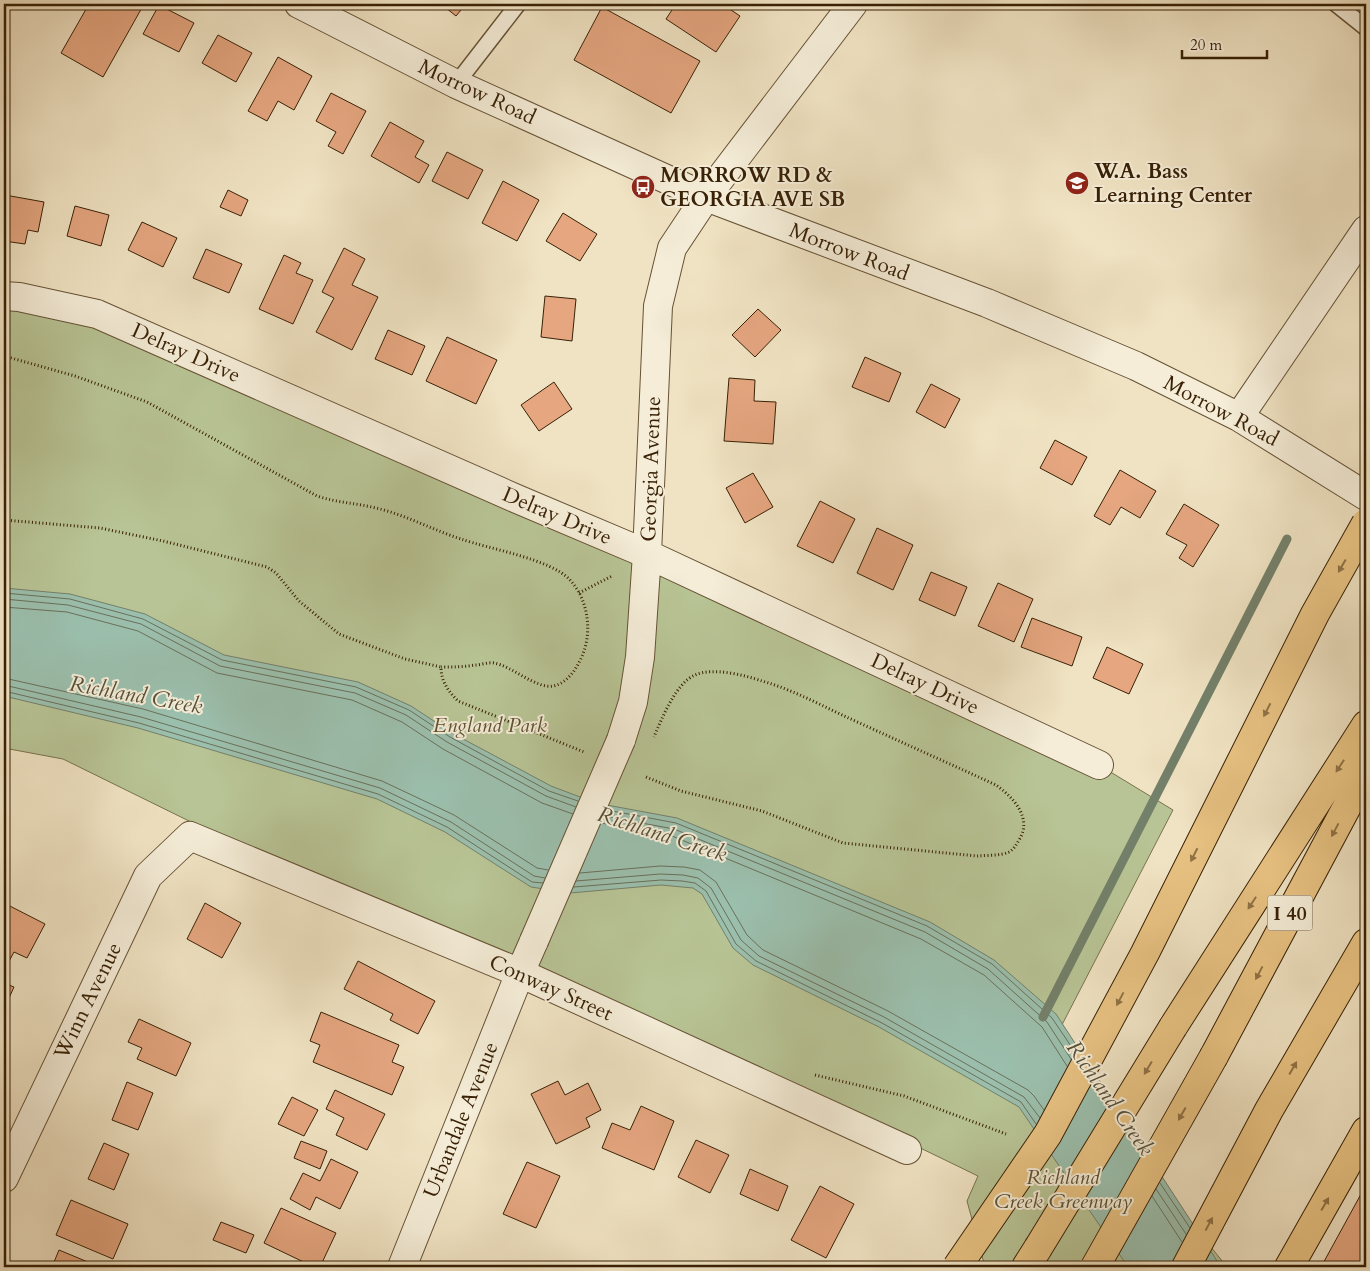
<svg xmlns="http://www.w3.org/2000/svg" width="1370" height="1271" viewBox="0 0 1370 1271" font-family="Cardo,serif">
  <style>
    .green { fill: #b8c495; stroke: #78724e }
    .water { fill: #9bbfad; stroke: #73806a }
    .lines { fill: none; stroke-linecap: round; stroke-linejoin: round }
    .shore { stroke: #6a705a; stroke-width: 1 }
    .stream { stroke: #73806a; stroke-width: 9 }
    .building { fill: #e5a680; stroke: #382106 }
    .service-casing { stroke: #665235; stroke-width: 18 }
    .minor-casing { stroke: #665235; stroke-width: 30 }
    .tertiary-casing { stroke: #665235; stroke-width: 30 }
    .motorway-casing { stroke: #382106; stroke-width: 30 }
    .path { stroke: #382106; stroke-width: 3; stroke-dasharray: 1 2.5; stroke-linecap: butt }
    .service { stroke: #f5edd8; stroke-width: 15 }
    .minor { stroke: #f5edd8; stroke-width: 28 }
    .tertiary { stroke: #f5edd8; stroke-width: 28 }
    .motorway { stroke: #e8c282; stroke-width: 28 }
    .minor-bridge-casing { stroke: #665235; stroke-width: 30; stroke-linecap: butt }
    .motorway-bridge-casing { stroke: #382106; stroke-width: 30; stroke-linecap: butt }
    .minor-bridge { stroke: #f5edd8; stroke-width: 28 }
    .motorway-bridge { stroke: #e8c282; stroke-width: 28 }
    .oneway { fill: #907244 }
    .labels { text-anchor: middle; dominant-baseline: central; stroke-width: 4; stroke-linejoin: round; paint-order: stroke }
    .shield { fill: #f5edd8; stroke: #715e45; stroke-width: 1 }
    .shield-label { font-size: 20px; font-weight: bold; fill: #382106 }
    .street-label { font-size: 21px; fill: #382106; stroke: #f5edd8 }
    .poi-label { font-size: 21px; font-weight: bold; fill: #382106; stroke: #f5edd8; text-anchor: start }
    .park-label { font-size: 21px; font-style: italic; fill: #5e5231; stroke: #f5edd8 }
    .water-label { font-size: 22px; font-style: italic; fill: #565038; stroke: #f5edd8 }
  </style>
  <rect width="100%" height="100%" fill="#f0e3c3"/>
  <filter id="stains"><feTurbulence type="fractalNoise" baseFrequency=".004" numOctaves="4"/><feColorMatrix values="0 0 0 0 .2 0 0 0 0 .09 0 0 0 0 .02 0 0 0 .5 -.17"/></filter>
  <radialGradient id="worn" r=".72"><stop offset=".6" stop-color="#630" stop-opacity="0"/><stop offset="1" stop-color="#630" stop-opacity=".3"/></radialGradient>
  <path class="green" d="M 4,296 L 59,305 L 1099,765 L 1173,810 L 1050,1048 L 1227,1267 L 985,1267 L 967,1201 L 978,1176 L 805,1092 L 378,914 L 63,759 L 4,748 Z"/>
  <path class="water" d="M 4,588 L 70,594 L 145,614 L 224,655 L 358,682 L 411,706 L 452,733 L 551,786 L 596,803 L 677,818 L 930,922 L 994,960 L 1056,1014 L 1221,1267 L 1128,1267 L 1019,1107 L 879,1027 L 753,965 L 733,948 L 702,894 L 693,888 L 661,885 L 570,893 L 531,887 L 445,832 L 377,799 L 138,728 L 4,696 Z"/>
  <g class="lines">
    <path class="shore" d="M 4,593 L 70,599 L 143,619 L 222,660 L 356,687 L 409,710 L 450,737 L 549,791 L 578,801
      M 4,599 L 68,605 L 141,624 L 220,666 L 355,693 L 406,715 L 447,742 L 546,796 L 576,807
      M 4,607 L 67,612 L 138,631 L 217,673 L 352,700 L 402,722 L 443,749 L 542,803 L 573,814
      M 4,678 L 143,709 L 382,781 L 454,815 L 537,868 L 548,870
      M 4,685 L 141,717 L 380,788 L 451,822 L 534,876 L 545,878
      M 4,691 L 139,723 L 378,794 L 447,827 L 532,882 L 543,883
      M 607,810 L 676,823 L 927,926 L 992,964 L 1052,1018 L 1075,1052
      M 604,816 L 674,829 L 925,932 L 988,969 L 1047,1022 L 1071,1059
      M 601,823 L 672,836 L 921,939 L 984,975 L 1042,1027 L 1067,1066
      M 580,873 L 660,866 L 684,867 L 700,870 L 716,882 L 747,935 L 763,950 L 888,1011 L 1028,1090 L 1034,1096 L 1044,1110
      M 576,881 L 660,874 L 683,875 L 698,878 L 711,888 L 741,940 L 759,956 L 884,1017 L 1024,1097 L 1040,1118
      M 574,887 L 661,880 L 682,881 L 695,883 L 706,891 L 736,944 L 756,961 L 882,1023 L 1021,1102 L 1036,1124
      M 1160,1183 L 1190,1228
      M 1156,1189 L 1186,1234
      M 1152,1196 L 1182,1242"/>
    <path class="stream" d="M 1043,1017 L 1287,539"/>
  </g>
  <path class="building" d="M 89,4 L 144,4 L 103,77 L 61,53 Z
    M 441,4 L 466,4 L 456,16 Z
    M 676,4 L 722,4 L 740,16 L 716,52 L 666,19 Z
    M 159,5 L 194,23 L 179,52 L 143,34 Z
    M 602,7 L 700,61 L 671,113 L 574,60 Z
    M 218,35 L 252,53 L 236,82 L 202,63 Z
    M 278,57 L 312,76 L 294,110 L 278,101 L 267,121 L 248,111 Z
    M 331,93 L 366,111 L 343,154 L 328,146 L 336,132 L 316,121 Z
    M 390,122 L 424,141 L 415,157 L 429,165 L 419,183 L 371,156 Z
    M 447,152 L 483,170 L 468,199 L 432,181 Z
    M 503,181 L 539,200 L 517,241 L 482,223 Z
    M 228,190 L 248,200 L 241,216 L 220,207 Z
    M 5,195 L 44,202 L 38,232 L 28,230 L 25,244 L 4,241 Z
    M 75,206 L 109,215 L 101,246 L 67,236 Z
    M 563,213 L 597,234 L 580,261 L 546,241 Z
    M 142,222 L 177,238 L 163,267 L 128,250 Z
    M 344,248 L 365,259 L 352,285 L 378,297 L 352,350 L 316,332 L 334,298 L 322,292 Z
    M 206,249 L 242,264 L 229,293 L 193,278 Z
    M 284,255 L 301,263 L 296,273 L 313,280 L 293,324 L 259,309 Z
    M 545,296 L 576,299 L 572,341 L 541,337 Z
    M 758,309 L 781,330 L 755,357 L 732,335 Z
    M 388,330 L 425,346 L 412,375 L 375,359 Z
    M 447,337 L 497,360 L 476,404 L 426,381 Z
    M 865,357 L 901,373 L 889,402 L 852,387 Z
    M 729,378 L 755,380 L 754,401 L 776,402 L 773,444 L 724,441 Z
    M 554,382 L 572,409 L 539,431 L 521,405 Z
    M 931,384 L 960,399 L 945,428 L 916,412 Z
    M 1055,440 L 1087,457 L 1072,485 L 1040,468 Z
    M 1120,470 L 1156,491 L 1140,518 L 1121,507 L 1110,525 L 1094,516 Z
    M 753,473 L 773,507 L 745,523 L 726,488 Z
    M 820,501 L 855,519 L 833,563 L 797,546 Z
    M 1184,504 L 1219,525 L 1193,567 L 1179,558 L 1187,545 L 1166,534 Z
    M 877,528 L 913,545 L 893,590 L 857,573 Z
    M 931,572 L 967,587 L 955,616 L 919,600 Z
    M 998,583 L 1033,599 L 1014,642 L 978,626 Z
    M 1032,618 L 1082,637 L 1072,666 L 1021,647 Z
    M 1107,647 L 1143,664 L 1129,694 L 1093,678 Z
    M 205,903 L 241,923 L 222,958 L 187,939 Z
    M 6,904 L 45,924 L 27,958 L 14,952 L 7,965 L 4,964 L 4,908 Z
    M 358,961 L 435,1001 L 418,1034 L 390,1020 L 393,1014 L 344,989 Z
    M 4,983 L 14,987 L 4,1009 Z
    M 321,1012 L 399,1045 L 392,1062 L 404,1067 L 392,1095 L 313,1062 L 320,1045 L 310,1041 Z
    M 139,1019 L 191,1043 L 176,1076 L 137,1059 L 142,1048 L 128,1042 Z
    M 558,1081 L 565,1095 L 588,1083 L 601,1110 L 586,1118 L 590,1127 L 556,1144 L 531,1094 Z
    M 127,1082 L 153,1093 L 138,1130 L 112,1120 Z
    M 335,1090 L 385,1114 L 367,1150 L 336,1135 L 344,1118 L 326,1109 Z
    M 292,1097 L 318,1110 L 304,1136 L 278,1124 Z
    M 641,1106 L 674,1121 L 654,1170 L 602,1148 L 612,1123 L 630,1130 Z
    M 696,1140 L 729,1155 L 710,1193 L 678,1177 Z
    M 301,1141 L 327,1151 L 320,1169 L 294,1158 Z
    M 104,1143 L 129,1154 L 114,1190 L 88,1179 Z
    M 331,1159 L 358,1172 L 340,1209 L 316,1197 L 310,1210 L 290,1199 L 303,1173 L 320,1181 Z
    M 527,1162 L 560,1176 L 536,1228 L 503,1214 Z
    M 750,1169 L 788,1186 L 778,1211 L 740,1194 Z
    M 1366,1185 L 1366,1267 L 1321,1267 Z
    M 820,1186 L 854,1204 L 826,1258 L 791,1240 Z
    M 71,1200 L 128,1224 L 113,1259 L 56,1235 Z
    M 281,1208 L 336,1233 L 320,1267 L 314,1267 L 264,1243 Z
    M 221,1222 L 254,1235 L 246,1253 L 213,1240 Z
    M 59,1250 L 100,1267 L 52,1267 Z"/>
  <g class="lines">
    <g class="service-casing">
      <path id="service" d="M 1336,4 L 1366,28
        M 456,84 L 518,4"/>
    </g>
    <g class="minor-casing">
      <path id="minor" d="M 4,296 L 19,297 L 97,314 L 517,499 L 647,554 L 1099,765
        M 621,740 L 633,702 L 640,657 L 647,554 L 658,306 L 672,248 L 706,197 L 853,4
        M 4,1178 L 148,876 L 190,836 L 520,973 L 907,1150
        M 402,1267 L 520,973 L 534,941"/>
    </g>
    <g class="tertiary-casing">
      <path id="tertiary" d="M 299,4 L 456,84 L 706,197 L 987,303 L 1136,366 L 1239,417 L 1366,496
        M 1239,417 L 1366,230"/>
    </g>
    <g class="motorway-casing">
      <path id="motorway" d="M 1173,1027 L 1366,725
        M 1214,1056 L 1366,771
        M 1026,1267 L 1038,1248
        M 1186,1267 L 1269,1110 L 1366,943
        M 1289,1267 L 1366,1131"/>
    </g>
    <path class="path" d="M 4,356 L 75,376 L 147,402 L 317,496 C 338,503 356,503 376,508 C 406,515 433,530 461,539 C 489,549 551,559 570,580 C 587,598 592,628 584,651 C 579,665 569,683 553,686 C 536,689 512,666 494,663 C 488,662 481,665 475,665 C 464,667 453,667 441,667
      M 4,520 L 100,528 L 163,541 L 267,567 L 276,573 L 299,601 L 339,634 L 405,659 L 441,667 C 441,681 448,691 458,701 L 584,752
      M 579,593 L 612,576
      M 646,777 L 681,791 L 762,811 L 843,843 L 977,856 C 987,855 1000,856 1009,852 C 1014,849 1016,845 1019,840 C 1033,818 1013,797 996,785 C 948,763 901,742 853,720 C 824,707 794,690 762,681 C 744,675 713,667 695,675 C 676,683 662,718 654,737
      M 815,1075 L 904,1096 L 1006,1134"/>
    <use href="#service" class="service"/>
    <use href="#minor" class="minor"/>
    <use href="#tertiary" class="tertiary"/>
    <use href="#motorway" class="motorway"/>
    <g class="minor-bridge-casing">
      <path id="minor-bridge" d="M 534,941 L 621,740"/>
    </g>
    <g class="motorway-bridge-casing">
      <path id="motorway-bridge" d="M 1038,1248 L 1173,1027
        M 957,1267 L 1048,1134 L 1145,953 L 1315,614 L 1366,523
        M 1095,1267 L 1214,1056"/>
    </g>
    <use href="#minor-bridge" class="minor-bridge"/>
    <use href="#motorway-bridge" class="motorway-bridge"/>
  </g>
  <defs><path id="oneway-solid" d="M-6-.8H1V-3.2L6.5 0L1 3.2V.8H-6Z" transform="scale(1.25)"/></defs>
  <g class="oneway">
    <use href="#oneway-solid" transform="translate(1342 566) rotate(120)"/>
    <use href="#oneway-solid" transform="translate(1267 710) rotate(117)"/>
    <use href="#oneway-solid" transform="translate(1340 766) rotate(123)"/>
    <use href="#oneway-solid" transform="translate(1335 830) rotate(118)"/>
    <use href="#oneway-solid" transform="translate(1194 855) rotate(117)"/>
    <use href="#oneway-solid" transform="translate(1252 903) rotate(123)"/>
    <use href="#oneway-solid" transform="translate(1259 973) rotate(118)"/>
    <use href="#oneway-solid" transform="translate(1120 999) rotate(118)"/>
    <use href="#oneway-solid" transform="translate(1148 1068) rotate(121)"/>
    <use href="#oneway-solid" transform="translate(1293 1068) rotate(-60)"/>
    <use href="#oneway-solid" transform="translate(1182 1114) rotate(119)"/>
    <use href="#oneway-solid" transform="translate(1325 1204) rotate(-60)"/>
    <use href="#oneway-solid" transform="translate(1209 1224) rotate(-62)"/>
  </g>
  <defs>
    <g id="school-disc" transform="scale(1.25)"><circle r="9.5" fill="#8f2418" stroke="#f5edd8"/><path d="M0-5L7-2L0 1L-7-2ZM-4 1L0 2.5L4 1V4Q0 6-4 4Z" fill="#fff"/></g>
    <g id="bus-disc" transform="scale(1.25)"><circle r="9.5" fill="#8f2418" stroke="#f5edd8"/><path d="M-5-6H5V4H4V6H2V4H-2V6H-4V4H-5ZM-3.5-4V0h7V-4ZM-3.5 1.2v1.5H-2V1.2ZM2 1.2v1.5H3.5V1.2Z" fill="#fff"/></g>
  </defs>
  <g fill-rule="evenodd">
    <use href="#school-disc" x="1077" y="183"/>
    <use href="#bus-disc" x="643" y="187"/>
  </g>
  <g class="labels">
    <rect class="shield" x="1267.5" y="895.5" width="45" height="35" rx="4"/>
    <g class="shield-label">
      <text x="1290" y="913">I 40</text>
    </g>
    <g class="street-label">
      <text transform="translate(477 92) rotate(25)">Morrow Road</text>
      <text transform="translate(849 252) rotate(21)">Morrow Road</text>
      <text transform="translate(186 353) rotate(24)">Delray Drive</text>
      <text transform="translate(1221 411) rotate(28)">Morrow Road</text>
      <text transform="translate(651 469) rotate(-88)">Georgia Avenue</text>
      <text transform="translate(557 516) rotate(23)">Delray Drive</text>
      <text transform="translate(925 684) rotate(25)">Delray Drive</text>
      <text transform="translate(551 988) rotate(24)">Conway Street</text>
      <text transform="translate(88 1001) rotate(-64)">Winn Avenue</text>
      <text transform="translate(461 1120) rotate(-68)">Urbandale Avenue</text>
    </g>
    <g class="poi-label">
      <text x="1094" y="171">W.A. Bass<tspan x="1094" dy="24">Learning Center</tspan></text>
      <text x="660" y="175">MORROW RD &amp;<tspan x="660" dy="24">GEORGIA AVE SB</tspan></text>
    </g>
    <g class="park-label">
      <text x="490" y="725">England Park</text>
      <text x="1063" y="1177">Richland<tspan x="1063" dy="24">Creek Greenway</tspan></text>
    </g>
    <g class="water-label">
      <text transform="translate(136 695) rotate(10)">Richland Creek</text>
      <text transform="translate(662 834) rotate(18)">Richland Creek</text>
      <text transform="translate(1110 1098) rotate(55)">Richland Creek</text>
    </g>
  </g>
  <rect width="1370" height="1271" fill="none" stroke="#f0e3c3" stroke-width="20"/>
  <rect x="5" y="5" width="1360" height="1261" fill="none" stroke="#382106" stroke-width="2.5"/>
  <rect x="10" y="10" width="1350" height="1251" fill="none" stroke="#382106"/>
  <path d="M1182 50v8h85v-8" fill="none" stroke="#382106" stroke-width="2.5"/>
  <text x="1190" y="50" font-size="15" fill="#382106" stroke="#f5edd8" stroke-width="4" paint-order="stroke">20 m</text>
  <rect width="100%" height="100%" filter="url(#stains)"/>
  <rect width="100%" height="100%" fill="url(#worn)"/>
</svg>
